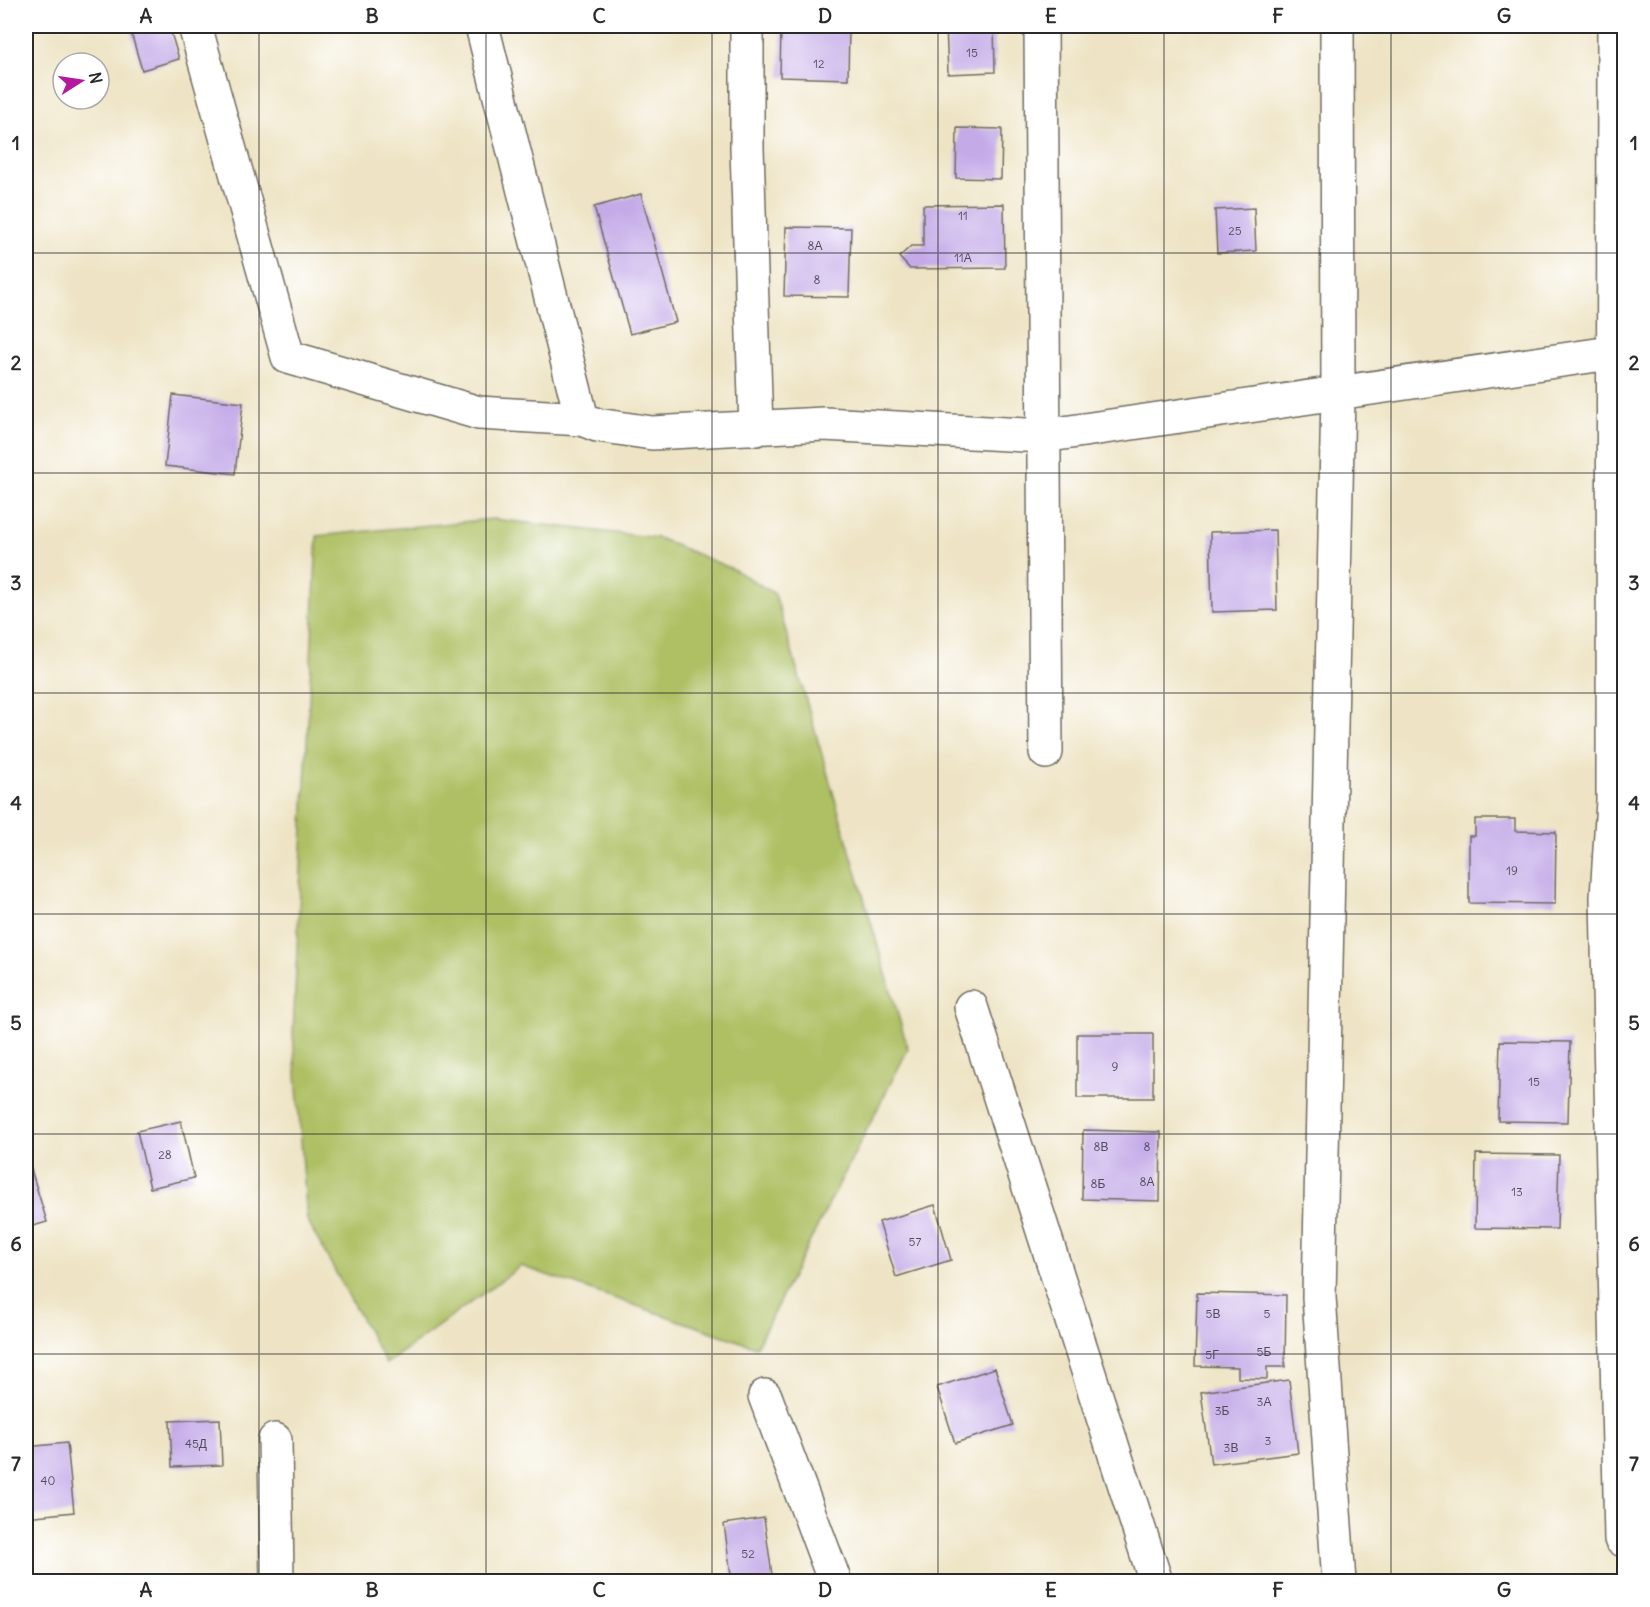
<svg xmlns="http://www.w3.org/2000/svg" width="1650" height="1607" viewBox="0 0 1650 1607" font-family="Delius,sans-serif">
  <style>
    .green { fill: #aec064; stroke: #6c7648; stroke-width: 1.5 }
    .building { fill: #c4abe8 }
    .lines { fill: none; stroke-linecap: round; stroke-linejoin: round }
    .minor-casing { stroke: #6f6c61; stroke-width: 36 }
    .minor { stroke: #fff; stroke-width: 33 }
    .grid { fill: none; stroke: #2b2b2b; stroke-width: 1.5; stroke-opacity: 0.55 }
    .labels { text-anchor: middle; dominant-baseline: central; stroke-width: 5; stroke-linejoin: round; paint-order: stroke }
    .number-label { font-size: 12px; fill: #514b5a }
    .neatline { fill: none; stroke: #2b2b2b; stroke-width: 2 }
    .grid-label { font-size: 20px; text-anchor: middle; font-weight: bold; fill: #2b2b2b }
  </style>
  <rect width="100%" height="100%" fill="#fff"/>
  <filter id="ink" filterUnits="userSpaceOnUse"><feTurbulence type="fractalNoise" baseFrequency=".0167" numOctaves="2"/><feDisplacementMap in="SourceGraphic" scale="12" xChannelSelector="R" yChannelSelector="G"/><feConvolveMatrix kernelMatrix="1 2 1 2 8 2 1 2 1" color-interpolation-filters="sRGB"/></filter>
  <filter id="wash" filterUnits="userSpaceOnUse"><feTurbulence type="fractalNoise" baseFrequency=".008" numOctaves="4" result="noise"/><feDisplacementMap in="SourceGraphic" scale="24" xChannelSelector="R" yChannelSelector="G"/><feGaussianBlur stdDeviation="1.35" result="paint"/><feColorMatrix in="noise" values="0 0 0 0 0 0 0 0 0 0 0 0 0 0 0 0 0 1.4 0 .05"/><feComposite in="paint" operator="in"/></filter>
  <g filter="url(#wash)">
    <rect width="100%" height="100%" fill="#eee4c5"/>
    <path class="green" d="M 493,519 L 658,538 L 735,570 L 775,594 L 908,1049 L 756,1347 L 521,1266 L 386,1364 L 307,1220 L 293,1034 L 317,536 Z"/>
    <g id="blocks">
      <path class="building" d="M 129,26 L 169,26 L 179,59 L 142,70 Z
        M 781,26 L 849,26 L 848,79 L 780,77 Z
        M 946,26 L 994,26 L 995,72 L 948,74 Z
        M 957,128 L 1002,129 L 1001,179 L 956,178 Z
        M 641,194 L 676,322 L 630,334 L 594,207 Z
        M 1004,204 L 1005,268 L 910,269 L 899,257 L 911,246 L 923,246 L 923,205 Z
        M 1254,208 L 1256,251 L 1217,253 L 1215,210 Z
        M 786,227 L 851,228 L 849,297 L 784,296 Z
        M 173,395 L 243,403 L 235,474 L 165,466 Z
        M 1275,530 L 1277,610 L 1212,612 L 1210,532 Z
        M 1475,819 L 1515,819 L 1515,831 L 1556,832 L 1555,904 L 1469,903 L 1469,836 L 1475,836 Z
        M 1077,1034 L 1153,1034 L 1153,1098 L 1077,1098 Z
        M 1500,1041 L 1570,1042 L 1568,1122 L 1498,1121 Z
        M 181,1121 L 194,1178 L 150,1188 L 137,1131 Z
        M 1083,1130 L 1161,1132 L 1160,1201 L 1082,1199 Z
        M 1476,1154 L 1559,1155 L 1557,1229 L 1475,1228 Z
        M 30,1166 L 47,1222 L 26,1228 L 26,1168 Z
        M 935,1205 L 951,1260 L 896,1277 L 879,1222 Z
        M 1197,1293 L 1286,1295 L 1285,1367 L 1267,1367 L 1267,1379 L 1238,1378 L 1238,1367 L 1195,1366 Z
        M 995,1368 L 1013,1425 L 955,1443 L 937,1387 Z
        M 1289,1380 L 1298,1453 L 1211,1464 L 1201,1392 Z
        M 220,1419 L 222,1465 L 172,1467 L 170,1421 Z
        M 67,1443 L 74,1512 L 26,1517 L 26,1447 Z
        M 764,1518 L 773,1582 L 732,1582 L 724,1524 Z
        M 569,1579 L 609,1579 L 609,1582 L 569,1582 Z"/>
    </g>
  </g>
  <g filter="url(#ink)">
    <use href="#blocks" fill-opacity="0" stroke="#6f6c61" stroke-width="1.5"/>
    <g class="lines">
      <g class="minor-casing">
        <path id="minor" d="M 195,26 L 288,357 L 479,413 L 582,419 L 597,425 L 652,433 L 824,424 L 1043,436 L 1624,351
          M 482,26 L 582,419
          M 747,26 L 747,148 L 756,429
          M 1041,26 L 1046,752
          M 1337,26 L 1338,394 L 1319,1297 L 1339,1582
          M 1614,26 L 1613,801 L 1607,897 L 1621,1539
          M 971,1007 L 1156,1582
          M 765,1396 L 835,1582
          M 275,1440 L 277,1582"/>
      </g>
      <use href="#minor" class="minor"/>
    </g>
  </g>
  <path class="grid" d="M 259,26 L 259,1582M 486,26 L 486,1582M 712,26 L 712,1582M 938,26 L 938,1582M 1164,26 L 1164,1582M 1391,26 L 1391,1582M 26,253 L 1624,253M 26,473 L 1624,473M 26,693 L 1624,693M 26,914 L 1624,914M 26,1134 L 1624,1134M 26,1354 L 1624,1354"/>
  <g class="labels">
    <g class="number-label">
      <text x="972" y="52">15</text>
      <text x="819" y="63">12</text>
      <text x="963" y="215">11</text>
      <text x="1235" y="230">25</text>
      <text x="815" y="245">8А</text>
      <text x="963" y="257">11А</text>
      <text x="817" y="279">8</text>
      <text x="1512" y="870">19</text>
      <text x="1115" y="1066">9</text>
      <text x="1534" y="1081">15</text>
      <text x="1101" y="1146">8В</text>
      <text x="1147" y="1146">8</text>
      <text x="165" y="1154">28</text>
      <text x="1147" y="1181">8А</text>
      <text x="1098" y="1183">8Б</text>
      <text x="1517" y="1191">13</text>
      <text x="915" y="1241">57</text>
      <text x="1213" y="1313">5В</text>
      <text x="1267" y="1313">5</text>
      <text x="1264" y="1351">5Б</text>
      <text x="1212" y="1354">5Г</text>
      <text x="1264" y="1401">3А</text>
      <text x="1222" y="1410">3Б</text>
      <text x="1268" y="1440">3</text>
      <text x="196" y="1443">45Д</text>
      <text x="1231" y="1447">3В</text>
      <text x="48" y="1480">40</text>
      <text x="748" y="1553">52</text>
    </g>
  </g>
  <rect width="1650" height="1607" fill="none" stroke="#fff" stroke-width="66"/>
  <g transform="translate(81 81) rotate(78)"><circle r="28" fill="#ffffff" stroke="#aaaaaa" stroke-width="1.5"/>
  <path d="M0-4.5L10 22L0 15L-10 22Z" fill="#b5179e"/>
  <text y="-9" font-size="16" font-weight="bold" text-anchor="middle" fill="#2b2b2b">N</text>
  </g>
  <rect x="33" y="33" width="1584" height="1541" class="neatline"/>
  <g class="grid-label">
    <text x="146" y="23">A</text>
    <text x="372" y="23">B</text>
    <text x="599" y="23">C</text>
    <text x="825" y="23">D</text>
    <text x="1051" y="23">E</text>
    <text x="1278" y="23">F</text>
    <text x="1504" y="23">G</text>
    <text x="16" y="150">1</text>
    <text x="1634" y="150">1</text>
    <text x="16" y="370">2</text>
    <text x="1634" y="370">2</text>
    <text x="16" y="590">3</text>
    <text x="1634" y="590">3</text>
    <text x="16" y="810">4</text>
    <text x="1634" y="810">4</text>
    <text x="16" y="1030">5</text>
    <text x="1634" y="1030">5</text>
    <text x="16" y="1251">6</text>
    <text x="1634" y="1251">6</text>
    <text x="16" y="1471">7</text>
    <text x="1634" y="1471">7</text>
    <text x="146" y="1597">A</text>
    <text x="372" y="1597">B</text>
    <text x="599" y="1597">C</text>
    <text x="825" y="1597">D</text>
    <text x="1051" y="1597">E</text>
    <text x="1278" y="1597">F</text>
    <text x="1504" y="1597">G</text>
  </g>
</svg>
